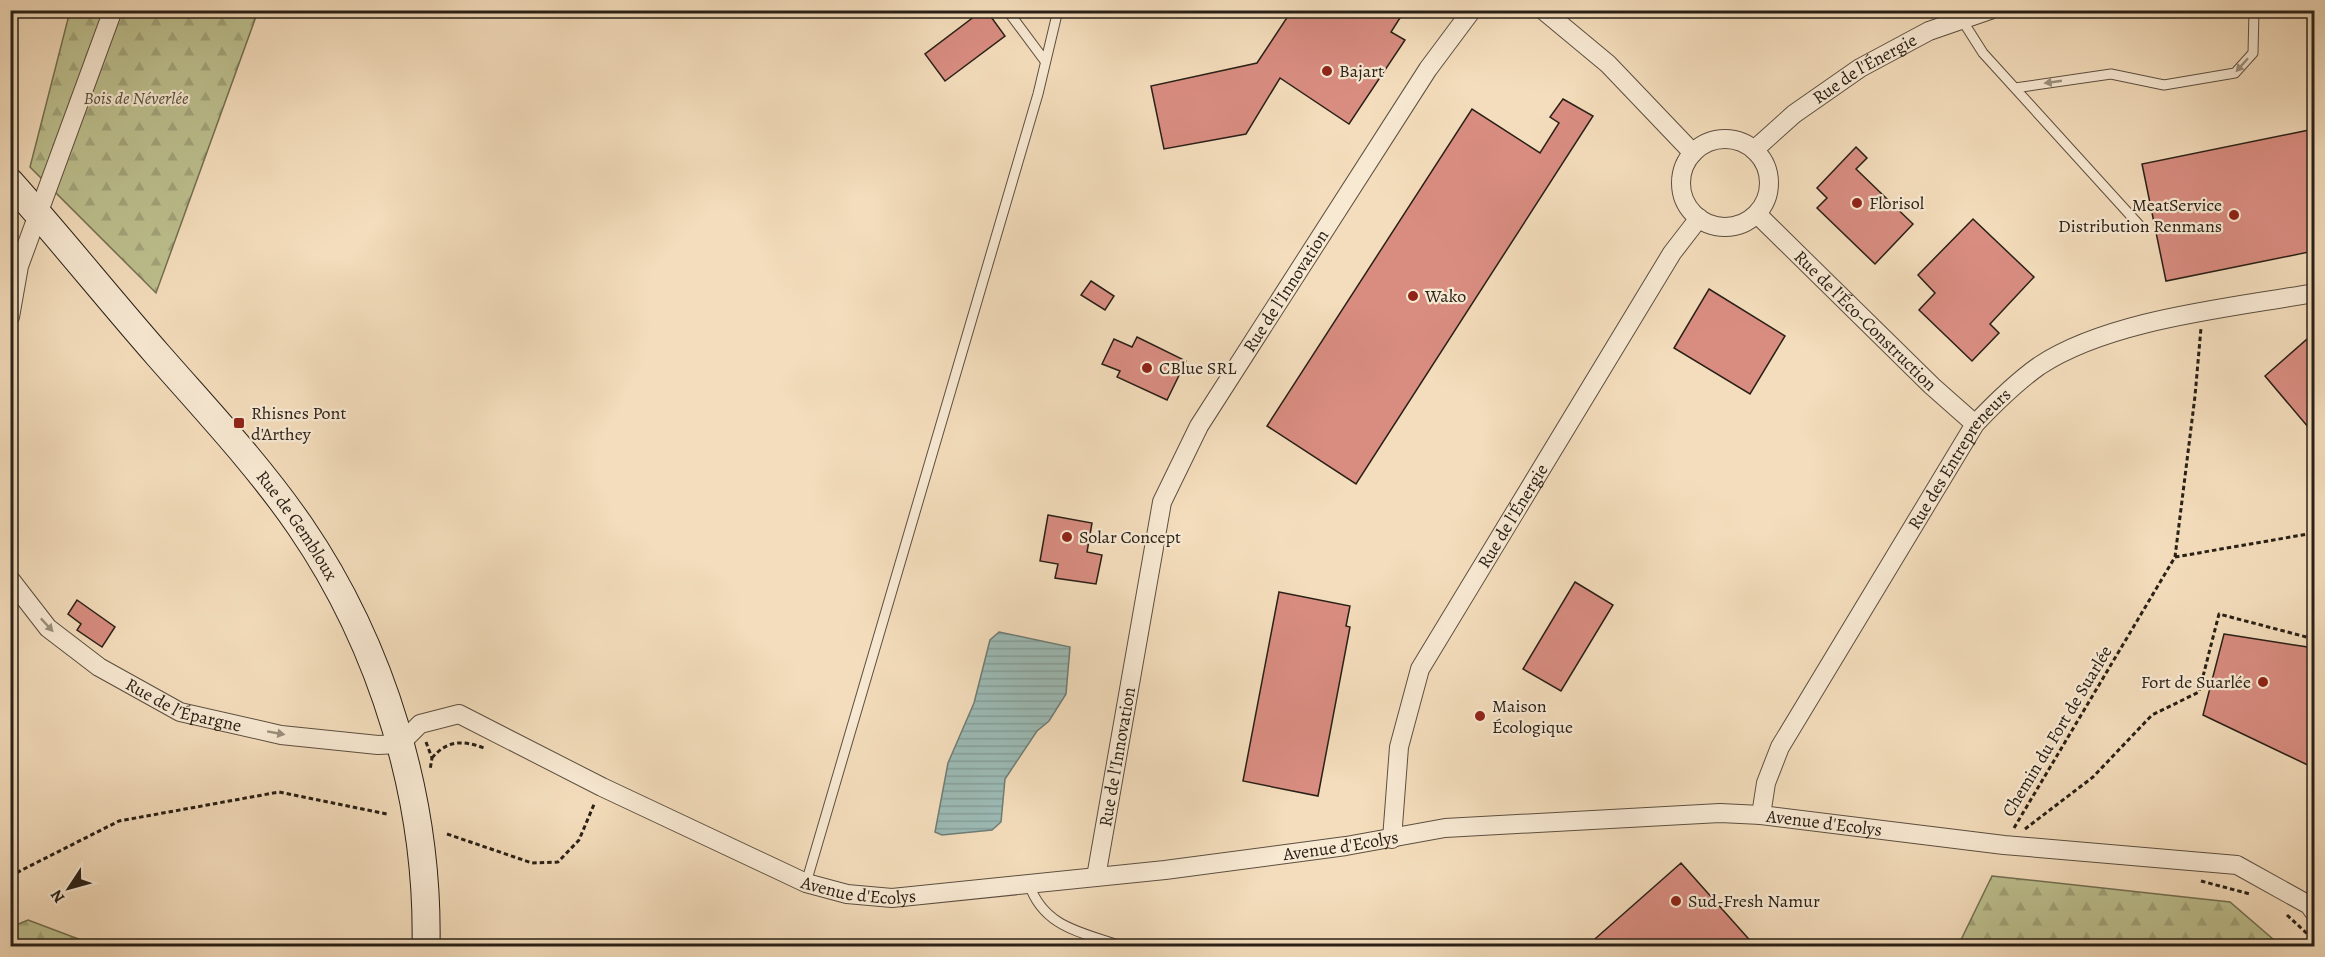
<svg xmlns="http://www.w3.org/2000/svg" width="2325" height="957" viewBox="0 0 2325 957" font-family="Alegreya,serif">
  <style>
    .forest { fill: url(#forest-firs); stroke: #737053; stroke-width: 1.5 }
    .water { fill: url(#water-rules); stroke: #6e7d76; stroke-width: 1.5 }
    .building { fill: #d98d81; stroke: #292017; stroke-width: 1.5 }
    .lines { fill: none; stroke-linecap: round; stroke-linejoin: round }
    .lane-casing { stroke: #5c4f40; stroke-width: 11 }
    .street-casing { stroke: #5c4f40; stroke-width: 20 }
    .secondary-casing { stroke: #292017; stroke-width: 29 }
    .path { stroke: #292017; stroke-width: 3; stroke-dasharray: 4.5 3; stroke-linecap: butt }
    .lane { stroke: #f8e9d3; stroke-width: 9 }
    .street { stroke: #f8e9d3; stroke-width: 18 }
    .secondary { stroke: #f8e9d3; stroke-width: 27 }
    .oneway { fill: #9b8f7e }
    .poi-dot { fill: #8f2418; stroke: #f8e9d3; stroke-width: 2 }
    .labels { text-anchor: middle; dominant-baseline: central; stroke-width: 4.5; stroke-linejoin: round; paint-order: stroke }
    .street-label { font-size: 18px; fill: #292017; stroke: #f8e9d3 }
    .poi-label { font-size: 18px; fill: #292017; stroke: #f8e9d3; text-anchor: start }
    .park-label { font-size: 18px; font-style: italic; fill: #55503b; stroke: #f8e9d3 }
  </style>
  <defs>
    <pattern id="forest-firs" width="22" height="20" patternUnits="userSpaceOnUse" patternTransform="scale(1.5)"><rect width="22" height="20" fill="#bdc08f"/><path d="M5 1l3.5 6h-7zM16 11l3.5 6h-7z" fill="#a2a57b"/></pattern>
    <pattern id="water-rules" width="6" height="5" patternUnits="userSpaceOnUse" patternTransform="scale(1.5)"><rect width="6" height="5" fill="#9cbbb6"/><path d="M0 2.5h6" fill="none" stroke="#86a09c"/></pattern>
  </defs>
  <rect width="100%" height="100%" fill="#f4ddbc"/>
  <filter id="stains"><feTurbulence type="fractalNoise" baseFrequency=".00333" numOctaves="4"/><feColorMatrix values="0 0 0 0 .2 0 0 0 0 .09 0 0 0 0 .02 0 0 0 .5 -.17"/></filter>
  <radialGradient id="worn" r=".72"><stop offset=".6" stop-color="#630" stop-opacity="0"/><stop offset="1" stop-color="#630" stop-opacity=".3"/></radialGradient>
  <path class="forest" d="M 70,11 L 258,11 L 156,293 L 30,167 Z
    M 1992,876 L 2230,902 L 2281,946 L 1958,946 Z
    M 28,920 L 97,946 L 11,946 L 11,927 Z"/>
  <path class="water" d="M 999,632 L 1070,647 L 1066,694 L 1049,721 L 1037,731 L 1005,779 L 1001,822 L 992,830 L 942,835 L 935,832 L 948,763 L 974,703 L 990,640 Z"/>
  <path class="building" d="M 983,10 L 986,10 L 1005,36 L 945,81 L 925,54 Z
    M 1292,10 L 1405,10 L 1391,32 L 1405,40 L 1349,124 L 1280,78 L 1246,134 L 1164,149 L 1151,86 L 1257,63 Z
    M 1563,99 L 1593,116 L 1356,484 L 1267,426 L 1472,109 L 1540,153 L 1559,123 L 1550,117 Z
    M 2314,129 L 2314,251 L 2166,281 L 2142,164 Z
    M 1856,147 L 1867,158 L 1856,169 L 1913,224 L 1875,264 L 1817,208 L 1827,198 L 1817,188 Z
    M 1973,219 L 2034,277 L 1990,324 L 1999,333 L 1972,361 L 1919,310 L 1935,293 L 1918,275 Z
    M 1091,281 L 1114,296 L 1105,310 L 1081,295 Z
    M 1709,289 L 1785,336 L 1750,394 L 1674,348 Z
    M 2314,333 L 2314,434 L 2265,376 Z
    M 1137,337 L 1186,361 L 1167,400 L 1117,377 L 1120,371 L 1102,364 L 1114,339 L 1132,347 Z
    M 1048,515 L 1092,523 L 1087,552 L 1102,555 L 1096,584 L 1055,578 L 1058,564 L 1040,561 Z
    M 1575,582 L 1613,605 L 1561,691 L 1523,669 Z
    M 1279,592 L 1350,606 L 1346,626 L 1350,627 L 1318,796 L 1243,781 Z
    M 77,600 L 115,627 L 102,647 L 77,630 L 81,624 L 68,614 Z
    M 2224,634 L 2314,648 L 2314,768 L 2203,715 Z
    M 1681,863 L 1755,946 L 1587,946 Z"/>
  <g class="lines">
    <g class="lane-casing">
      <path id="lane" d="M 1007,10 L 1045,61
        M 1962,20 L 1983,53 L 2141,227
        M 2015,88 L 2111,74 L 2164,85 L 2235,73 L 2253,53 L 2254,10
        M 806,883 L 1038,94 L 1058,10
        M 1029,884 C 1044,928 1082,932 1121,946"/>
    </g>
    <g class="street-casing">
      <g id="street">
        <path d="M 1543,10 L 1608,64 L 1693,153"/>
        <circle cx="1725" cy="183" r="44"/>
        <path id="s1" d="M 1754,150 L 1794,114 L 1860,68 L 1929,31 L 1990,10"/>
        <path id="s2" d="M 1757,214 L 1932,386 L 1975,424"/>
        <path d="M 10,317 L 19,266 L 113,10"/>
        <path id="s3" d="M 10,579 L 48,628 L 99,667 L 180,712 L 281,735 L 378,745 L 400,744 L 420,724 L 459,714 L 602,787 L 806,883 L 847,894 L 892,898 L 1165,870 L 1346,846 L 1445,828 L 1720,813 L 1761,815 L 2004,845 L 2237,865 L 2309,905 L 2314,912"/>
        <path id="s4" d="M 1761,815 L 1766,783 L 1780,747 L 1975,424 C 1995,403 2015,383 2039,366 C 2110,319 2231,308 2314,293"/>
        <path id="s5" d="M 1392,839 L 1399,747 L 1420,669 L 1672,253 L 1699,218"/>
        <path id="s6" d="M 1096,877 L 1162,502 L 1199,426 L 1428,69 L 1472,10"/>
      </g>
    </g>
    <g class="secondary-casing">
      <g id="secondary">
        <path id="s7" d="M 10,182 C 61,239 108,298 158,355 C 207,411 258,465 300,526 C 383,647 429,800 426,946"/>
      </g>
    </g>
    <path class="path" d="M 2175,557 L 2314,533
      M 426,742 L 432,758 L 430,770
      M 432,758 C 447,740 463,740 484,748
      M 2014,828 L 2175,557 L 2195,396 L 2201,328
      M 2025,829 L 2093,777 L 2152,715 L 2199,692 L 2219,614 L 2314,639
      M 447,834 L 532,863 L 558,862 L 579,840 L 595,802
      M 10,876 L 119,821 L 279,792 L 387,814
      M 2201,881 L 2250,894
      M 2287,915 L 2314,940"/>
    <use href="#lane" class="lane"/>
    <use href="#street" class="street"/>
    <use href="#secondary" class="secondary"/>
  </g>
  <defs><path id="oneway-solid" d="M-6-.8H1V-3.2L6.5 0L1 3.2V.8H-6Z" transform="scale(1.5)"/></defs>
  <g class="oneway">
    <use href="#oneway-solid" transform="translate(2242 65) rotate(132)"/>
    <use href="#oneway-solid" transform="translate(2053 82) rotate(172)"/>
    <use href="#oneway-solid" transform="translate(47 625) rotate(47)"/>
    <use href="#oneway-solid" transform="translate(276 733) rotate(10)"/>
  </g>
  <g class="poi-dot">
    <circle cx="1327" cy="71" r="6"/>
    <circle cx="1857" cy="203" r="6"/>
    <circle cx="2234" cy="215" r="6"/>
    <circle cx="1413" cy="296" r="6"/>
    <circle cx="1147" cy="368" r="6"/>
    <rect x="233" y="417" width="12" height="12" rx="3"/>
    <circle cx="1067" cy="537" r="6"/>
    <circle cx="2263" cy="682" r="6"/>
    <circle cx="1480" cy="716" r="6"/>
    <circle cx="1676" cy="901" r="6"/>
  </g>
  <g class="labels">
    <g class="street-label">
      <text stroke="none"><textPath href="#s1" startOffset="138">Rue de l'Énergie</textPath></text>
      <text stroke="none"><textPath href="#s6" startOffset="626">Rue de l'Innovation</textPath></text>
      <text stroke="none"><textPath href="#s2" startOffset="152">Rue de l'Éco-Construction</textPath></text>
      <text stroke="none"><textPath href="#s4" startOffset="411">Rue des Entrepreneurs</textPath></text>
      <text stroke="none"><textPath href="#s5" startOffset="352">Rue de l'Énergie</textPath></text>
      <text stroke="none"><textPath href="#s7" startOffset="448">Rue de Gembloux</textPath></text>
      <text stroke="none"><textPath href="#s3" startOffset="220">Rue de l'Épargne</textPath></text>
      <text transform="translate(2057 731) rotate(-59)">Chemin du Fort de Suarlée</text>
      <text stroke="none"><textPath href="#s6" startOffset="122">Rue de l'Innovation</textPath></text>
      <text stroke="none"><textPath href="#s3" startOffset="1922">Avenue d'Ecolys</textPath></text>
      <text stroke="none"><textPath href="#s3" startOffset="1436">Avenue d'Ecolys</textPath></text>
      <text stroke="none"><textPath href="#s3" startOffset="950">Avenue d'Ecolys</textPath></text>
    </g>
    <g class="poi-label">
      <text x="1339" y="71">Bajart</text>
      <text x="1869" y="203">Florisol</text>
      <text x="2222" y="205" text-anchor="end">MeatService<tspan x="2222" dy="21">Distribution Renmans</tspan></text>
      <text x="1425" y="296">Wako</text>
      <text x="1159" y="368">CBlue SRL</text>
      <text x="251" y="413">Rhisnes Pont<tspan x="251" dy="21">d'Arthey</tspan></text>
      <text x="1079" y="537">Solar Concept</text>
      <text x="2251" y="682" text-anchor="end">Fort de Suarlée</text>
      <text x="1492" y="706">Maison<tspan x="1492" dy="21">Écologique</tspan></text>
      <text x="1688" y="901">Sud-Fresh Namur</text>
    </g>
    <g class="park-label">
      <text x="136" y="98">Bois de Néverlée</text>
    </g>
  </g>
  <rect width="2325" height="957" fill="none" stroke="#f4ddbc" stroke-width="36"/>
  <rect x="12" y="12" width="2301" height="933" fill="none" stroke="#292017" stroke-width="3"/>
  <rect x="18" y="18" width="2289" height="921" fill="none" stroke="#292017" stroke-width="1.5"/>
  <g transform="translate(69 888) rotate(234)" stroke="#f8e9d3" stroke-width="4.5" paint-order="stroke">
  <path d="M0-4.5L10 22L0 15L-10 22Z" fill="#292017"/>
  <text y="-9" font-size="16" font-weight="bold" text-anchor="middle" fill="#292017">N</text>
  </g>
  <rect width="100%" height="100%" filter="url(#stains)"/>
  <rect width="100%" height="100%" fill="url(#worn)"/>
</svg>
